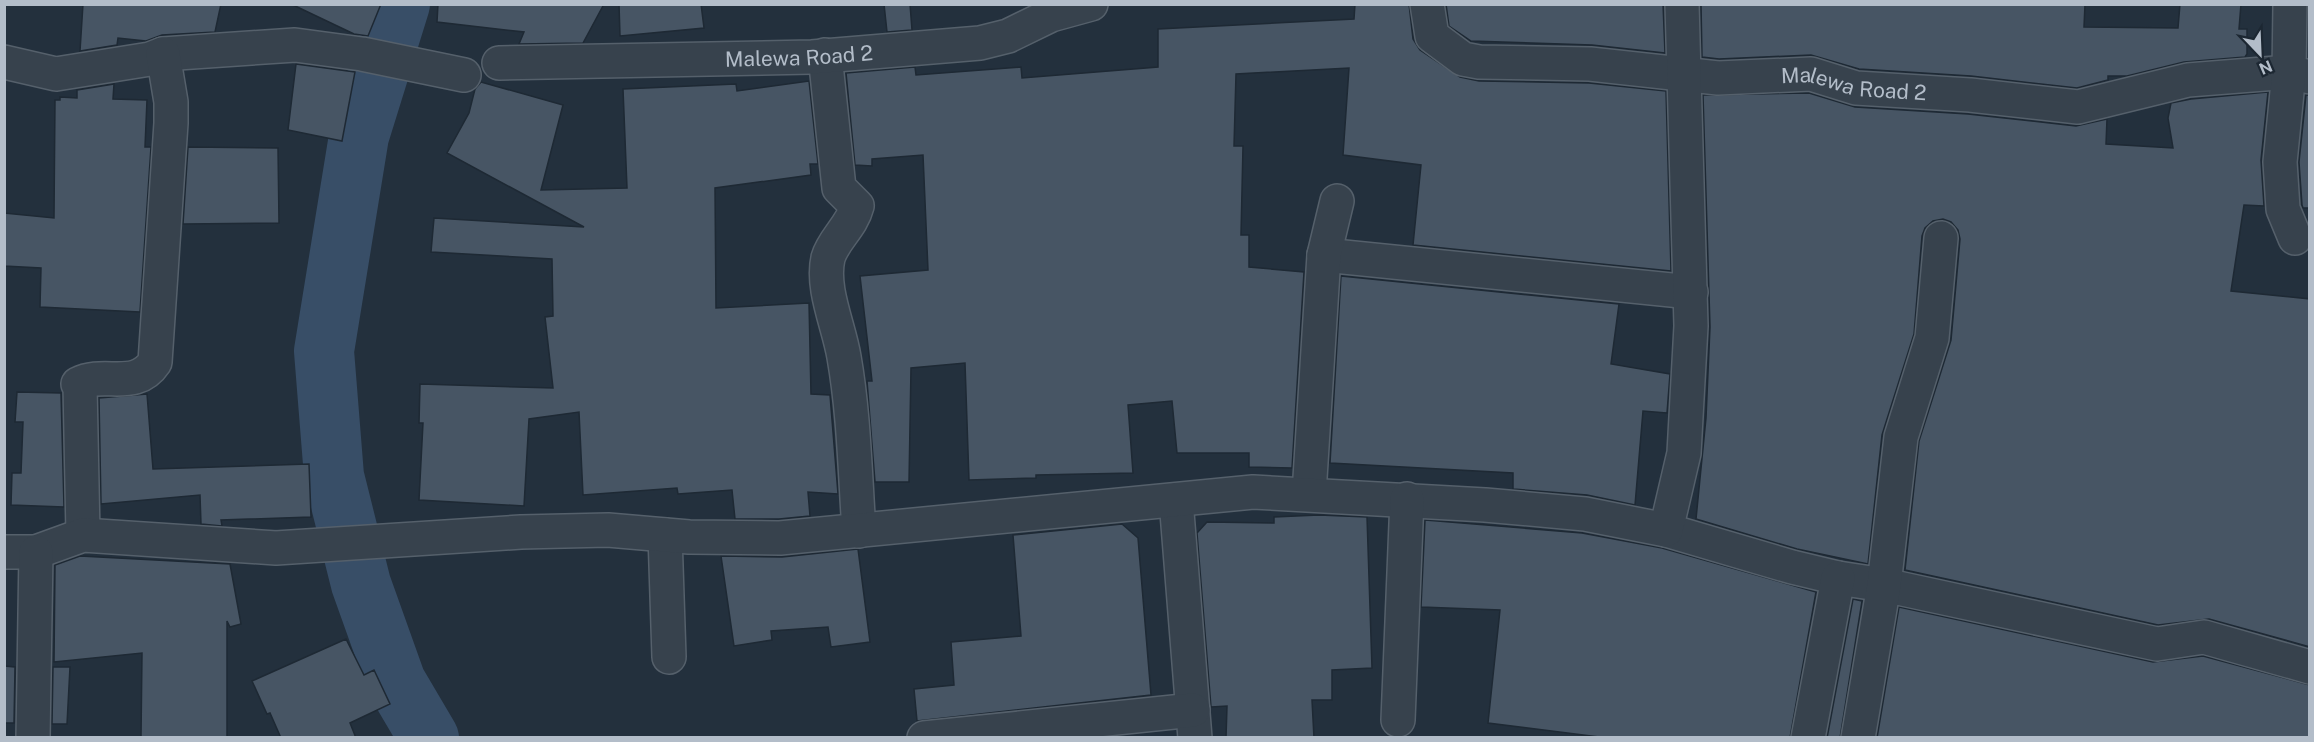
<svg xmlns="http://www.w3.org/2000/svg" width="2314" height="742" viewBox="0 0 2314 742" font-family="'Public Sans',sans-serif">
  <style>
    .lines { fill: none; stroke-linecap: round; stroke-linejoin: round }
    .river { stroke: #384e67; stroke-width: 60 }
    .building { fill: #475564; stroke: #1e2934; stroke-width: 1.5 }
    .minor-casing { stroke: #55606b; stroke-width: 36 }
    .minor { stroke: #37424d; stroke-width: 33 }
    .labels { text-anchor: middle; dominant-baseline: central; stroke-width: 6; stroke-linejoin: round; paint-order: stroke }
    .street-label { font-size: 21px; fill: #b3bdc9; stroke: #1c2732 }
  </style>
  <rect width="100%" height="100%" fill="#23303d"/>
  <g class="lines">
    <path class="river" d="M 400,4 L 359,136 L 324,351 L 334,476 L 361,584 L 396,682 L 429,738"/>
  </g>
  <path class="building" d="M 83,4 L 221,4 L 215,32 L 162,35 L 146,41 L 118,38 L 117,45 L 80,51 Z
    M 291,4 L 381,4 L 368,36 L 354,34 Z
    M 438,4 L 604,4 L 583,43 L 519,44 L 524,32 L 437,22 Z
    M 619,4 L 701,4 L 704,28 L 620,36 Z
    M 884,4 L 910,4 L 912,30 L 887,32 Z
    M 1355,4 L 1409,4 L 1413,39 L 1420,50 L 1460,77 L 1479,81 L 1589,83 L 1666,91 L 1671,271 L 1413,245 L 1421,165 L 1343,155 L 1349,68 L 1236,74 L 1234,146 L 1243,146 L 1241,235 L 1249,235 L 1249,267 L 1304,272 L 1292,468 L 1249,467 L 1249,453 L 1177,453 L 1172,401 L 1128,405 L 1133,473 L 1036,475 L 1036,478 L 969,480 L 965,363 L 911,368 L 909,482 L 875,482 L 867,381 L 872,381 L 860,276 L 928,270 L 923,155 L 872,159 L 872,166 L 855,165 L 846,73 L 915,67 L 916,75 L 1021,67 L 1022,78 L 1158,67 L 1158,29 L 1354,19 Z
    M 1446,4 L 1663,4 L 1665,53 L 1592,45 L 1471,41 L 1449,26 Z
    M 1701,4 L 2085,4 L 2084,27 L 2178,28 L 2180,4 L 2241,4 L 2239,29 L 2247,29 L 2247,54 L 2245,57 L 2184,62 L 2127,76 L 2108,76 L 2108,80 L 2077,88 L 1971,76 L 1859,69 L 1811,55 L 1719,59 L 1702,57 Z
    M 296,64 L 355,72 L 342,141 L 288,130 Z
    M 809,81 L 818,164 L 810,164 L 811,175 L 715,188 L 716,308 L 809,303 L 811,394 L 830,395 L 838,494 L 808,492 L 810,516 L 779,519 L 735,519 L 732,490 L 678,494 L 677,488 L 583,495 L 579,412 L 529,419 L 524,506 L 419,500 L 423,423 L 419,423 L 420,384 L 553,388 L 545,317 L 553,316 L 552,259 L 431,252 L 434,218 L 584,227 L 447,153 L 469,113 L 475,89 L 481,82 L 563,105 L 541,190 L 627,188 L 623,89 L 736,84 L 737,91 Z
    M 114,84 L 113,99 L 147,100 L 145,147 L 151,147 L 140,312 L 40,307 L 41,268 L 4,266 L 4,213 L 54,218 L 55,100 L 60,100 L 60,97 L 77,98 L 77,90 Z
    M 2268,92 L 2261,160 L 2264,206 L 2244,205 L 2231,291 L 2310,299 L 2310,647 L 2209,619 L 2158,625 L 1905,570 L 1919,441 L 1951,340 L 1960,239 L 1958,230 L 1951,222 L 1943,219 L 1933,221 L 1925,228 L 1922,236 L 1914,334 L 1882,435 L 1868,564 L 1797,549 L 1696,519 L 1706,418 L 1710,327 L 1703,95 L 1809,93 L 1855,107 L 1968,114 L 2076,126 L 2107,119 L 2106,144 L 2173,148 L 2168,118 L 2171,103 L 2191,99 Z
    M 2306,95 L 2310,95 L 2310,208 L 2303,208 L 2302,205 L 2299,162 Z
    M 188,147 L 278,148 L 279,223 L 183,224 Z
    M 1341,276 L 1619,304 L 1611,364 L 1670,374 L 1667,413 L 1643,411 L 1635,505 L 1587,495 L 1513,489 L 1513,473 L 1330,463 Z
    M 17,392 L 61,393 L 64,507 L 11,505 L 12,473 L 21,473 L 23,422 L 15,422 Z
    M 147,394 L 153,469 L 309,464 L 311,517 L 221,520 L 222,526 L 201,524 L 200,495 L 101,504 L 99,398 Z
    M 1319,515 L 1367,517 L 1372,668 L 1332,670 L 1332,700 L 1312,700 L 1314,738 L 1226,738 L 1227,706 L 1211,707 L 1197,533 L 1207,522 L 1274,523 L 1274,517 Z
    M 1425,520 L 1582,533 L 1662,548 L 1816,592 L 1790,738 L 1607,738 L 1488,723 L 1500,610 L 1421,607 Z
    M 1122,524 L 1138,538 L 1151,695 L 917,721 L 914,689 L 954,685 L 951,642 L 1021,636 L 1013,535 Z
    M 858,549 L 870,642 L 831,647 L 828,627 L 771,631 L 772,640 L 734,646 L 721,556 L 782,557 Z
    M 80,556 L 230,564 L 241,624 L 230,627 L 227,621 L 227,738 L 141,738 L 142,653 L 54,662 L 55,565 Z
    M 1853,599 L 1862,601 L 1840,738 L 1827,738 Z
    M 1899,607 L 2153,662 L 2203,656 L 2310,685 L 2310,738 L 1877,738 Z
    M 346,639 L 364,675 L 374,670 L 390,704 L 350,723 L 356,738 L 281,738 L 270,713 L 267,714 L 252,681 Z
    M 4,666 L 15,667 L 14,723 L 4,723 Z
    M 53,667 L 70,667 L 67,724 L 52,724 Z"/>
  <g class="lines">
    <g class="minor-casing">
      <g id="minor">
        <path id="s1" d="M 1427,4 L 1432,36 L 1463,59 L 1479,62 L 1590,64 L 1718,78 L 1811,74 L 1856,88 L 1970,95 L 2078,107 L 2188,80 L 2289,72 L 2310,77"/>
        <path d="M 2290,4 L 2289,72 L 2280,162 L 2283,209 L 2295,238"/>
        <path d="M 825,55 L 839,188 L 857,206 C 852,226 833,240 828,258 C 821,289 839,326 844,357 C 854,414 855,473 859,531"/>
        <path d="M 4,62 L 56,74 L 150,59 L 163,54 L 295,45 L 362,54 L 464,75"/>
        <path id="s2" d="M 499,63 L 812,57 L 980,43 L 1008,36 L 1051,15 L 1091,4"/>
        <path d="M 1324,255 L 1691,292"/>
        <path d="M 1309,494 L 1324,255 L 1337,201"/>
        <path d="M 1176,500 L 1195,738"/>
        <path d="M 1666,530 L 1792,567 L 1838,578 L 1884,585 L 2157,644 L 2204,637 L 2310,667"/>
        <path d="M 83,535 L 80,385 L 78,384 C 105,370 135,392 155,362 L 171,123 L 171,102 L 163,54"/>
        <path d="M 665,535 L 669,657"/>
        <path d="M 4,552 L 36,552 L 83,535 L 276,548 L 521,532 L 608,530 L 689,537 L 780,538 L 1253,492 L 1485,505 L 1585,514 L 1666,530 L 1684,453 L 1691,326 L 1682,4"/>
        <path d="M 1398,720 L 1407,499"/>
        <path d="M 33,738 L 36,552"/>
        <path d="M 924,738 L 1193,710"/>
        <path d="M 1808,738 L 1838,578"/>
        <path d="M 1858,738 L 1884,585 L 1901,437 L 1932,338 L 1941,238"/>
      </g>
    </g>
    <use href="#minor" class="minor"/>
  </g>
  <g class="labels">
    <g class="street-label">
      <text stroke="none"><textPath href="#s2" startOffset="300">Malewa Road 2</textPath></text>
      <text stroke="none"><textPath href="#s1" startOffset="464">Malewa Road 2</textPath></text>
    </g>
  </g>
  <rect width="2314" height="742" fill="none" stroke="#b3bdc9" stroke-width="12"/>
  <g transform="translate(2260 54) rotate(157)" stroke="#1c2732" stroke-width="4.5" paint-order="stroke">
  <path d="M0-4.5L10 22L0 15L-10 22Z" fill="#b3bdc9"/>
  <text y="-9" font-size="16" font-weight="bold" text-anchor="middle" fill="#b3bdc9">N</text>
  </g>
</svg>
